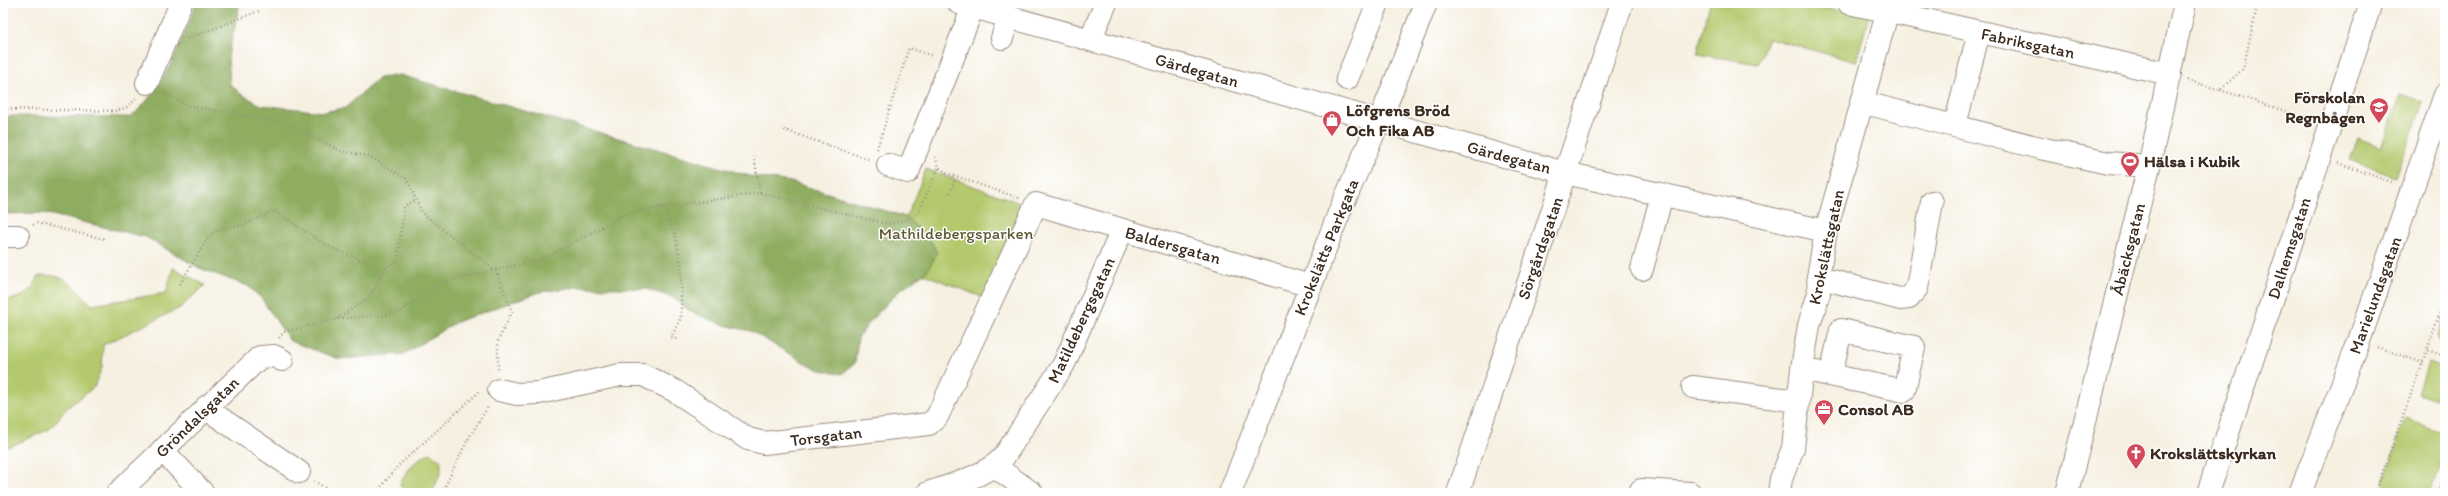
<svg xmlns="http://www.w3.org/2000/svg" width="2448" height="496" viewBox="0 0 2448 496" font-family="Itim,sans-serif">
	<style>
		.green { fill: #b4c96d; stroke: #787a46 }
		.forest { fill: #8fad60; stroke: #656c3f }
		.lines { fill: none; stroke-linecap: round; stroke-linejoin: round }
		.minor-casing { stroke: #988d80; stroke-width: 24 }
		.path { stroke: #988d80; stroke-width: 2.5; stroke-dasharray: 1 3; stroke-linecap: butt }
		.minor { stroke: #fff; stroke-width: 22 }
		.labels { text-anchor: middle; dominant-baseline: central; stroke-width: 3; stroke-linejoin: round; paint-order: stroke }
		.street-label { font-size: 17px; fill: #3b2a1e; stroke: #fff }
		.poi-label { font-size: 17px; font-weight: bold; fill: #3b2a1e; stroke: #fff; text-anchor: start }
		.park-label { font-size: 17px; fill: #5f5a36; stroke: #fff }
	</style>
	<rect width="100%" height="100%" fill="#fff"/>
	<filter id="ink" filterUnits="userSpaceOnUse"><feTurbulence type="fractalNoise" baseFrequency=".025" numOctaves="2"/><feDisplacementMap in="SourceGraphic" scale="8" xChannelSelector="R" yChannelSelector="G"/><feConvolveMatrix kernelMatrix="1 2 1 2 8 2 1 2 1" color-interpolation-filters="sRGB"/></filter>
	<filter id="wash" filterUnits="userSpaceOnUse"><feTurbulence type="fractalNoise" baseFrequency=".012" numOctaves="4" result="noise"/><feDisplacementMap in="SourceGraphic" scale="16" xChannelSelector="R" yChannelSelector="G"/><feGaussianBlur stdDeviation="0.9" result="paint"/><feColorMatrix in="noise" values="0 0 0 0 0 0 0 0 0 0 0 0 0 0 0 0 0 1.4 0 .05"/><feComposite in="paint" operator="in"/></filter>
	<g filter="url(#wash)">
		<rect width="100%" height="100%" fill="#f6f0e1"/>
		<path class="green" d="M 1710,3 L 1796,3 L 1869,16 L 1856,62 L 1768,38 L 1758,64 L 1697,54 Z
			M 2401,94 L 2424,102 L 2395,177 L 2350,160 L 2358,138 L 2381,147 Z
			M 926,169 L 1023,204 L 984,298 L 889,260 Z
			M 173,268 L 205,285 L 180,308 L 103,345 L 102,367 L 94,387 L 67,408 L 50,429 L 9,447 L 3,444 L 3,300 C 20,299 32,294 37,277 C 63,270 75,288 92,305 L 166,293 Z
			M 2445,312 L 2445,347 L 2442,346 L 2437,336 Z
			M 2428,363 L 2445,369 L 2445,402 L 2418,393 Z
			M 2405,419 L 2445,433 L 2445,451 L 2430,493 L 2396,493 L 2387,490 L 2383,483 Z
			M 431,453 L 441,461 L 441,472 L 432,493 L 410,493 L 399,485 C 407,472 415,457 431,453 Z"/>
		<path class="forest" d="M 196,3 L 240,3 L 228,57 L 230,84 L 241,94 L 261,105 L 323,112 L 345,108 L 379,78 L 400,75 L 750,176 L 791,182 L 906,217 L 931,241 L 937,253 L 927,271 L 901,289 L 872,319 L 858,338 L 855,363 L 842,374 L 820,370 L 805,363 L 751,331 L 724,325 L 691,312 L 672,297 L 646,289 L 617,288 L 577,287 L 540,292 L 456,322 L 404,354 L 339,359 L 290,341 L 261,298 L 248,286 L 199,268 L 146,237 L 44,213 L 3,214 L 3,116 L 130,117 C 161,94 184,39 196,3 Z"/>
	</g>
	<g filter="url(#ink)">
		<g class="lines">
			<g class="minor-casing">
				<path id="minor" d="M 959,3 L 1565,173 L 1826,231
					M 1849,3 L 2170,74
					M 1002,38 L 1009,17
					M 1090,40 L 1106,3
					M 1347,79 L 1378,3
					M 147,83 L 181,3
					M 1861,102 L 2040,148 L 2108,163 L 2149,166
					M 1955,125 L 1979,32
					M 888,165 L 908,172 L 973,7
					M 3,236 L 18,236
					M 1642,269 L 1662,195
					M 1818,277 L 1900,299 L 1909,298 L 1917,288 L 1932,202
					M 1802,369 L 1904,391 L 1914,347 L 1841,330 L 1831,374
					M 1693,387 L 1798,401
					M 499,390 L 517,394 L 539,393 L 620,375 L 643,375 L 675,391 L 748,439 L 764,443 L 929,424 L 937,417 L 1036,204 L 1310,286
					M 207,406 L 214,414 L 299,472
					M 162,450 L 203,493
					M 994,466 L 1032,493
					M 1641,490 L 1690,493
					M 118,493 L 260,357 L 274,356 L 282,360
					M 928,493 C 954,484 983,477 1003,458 L 1064,364 L 1122,230
					M 1230,493 L 1341,208 L 1386,105 L 1426,3
					M 1458,493 L 1622,3
					M 1779,493 L 1781,479 L 1793,448 L 1802,369 L 1809,325 L 1819,293 L 1818,277 L 1826,231 L 1890,3
					M 2067,493 L 2149,166 L 2185,3
					M 2208,493 L 2371,3
					M 2300,493 L 2359,341 L 2445,95"/>
			</g>
			<path class="path" d="M 187,39 L 259,11
				M 2187,80 L 2220,90 L 2243,69 L 2258,3
				M 2220,90 L 2313,120
				M 164,92 L 186,105 L 284,123 L 341,151 L 368,156 L 407,179 L 422,213 L 496,271 L 512,312 L 498,341 L 498,371
				M 3,109 L 115,111 L 126,108 L 136,99
				M 784,130 L 871,160
				M 877,149 L 909,48 L 933,56
				M 754,156 L 760,193
				M 935,157 L 939,167 L 946,173 L 1019,198
				M 2338,163 L 2394,183
				M 950,193 L 956,178
				M 663,207 L 675,234 L 681,264 L 681,318 L 671,337 L 676,339
				M 33,225 L 36,223 L 104,239
				M 180,284 L 206,241 L 213,233 L 222,228 L 243,225 L 274,211 L 330,247 L 376,266 L 382,275
				M 2445,298 L 2427,350 L 2445,356
				M 337,319 L 369,298 L 387,266 L 397,262 L 404,207 L 409,203 L 416,201
				M 279,338 L 284,332 L 336,319 L 397,314 L 445,281 L 541,260 L 630,212 L 760,193 L 888,224 L 906,220 L 918,213 L 939,167
				M 2377,347 L 2423,363
				M 314,481 L 333,493
				M 376,493 L 398,466 L 479,392
				M 442,493 L 467,441 L 489,405
				M 2375,493 L 2427,350
				M 2438,493 L 2445,473"/>
			<use href="#minor" class="minor"/>
		</g>
	</g>
	<defs>
		<g id="school-pin" transform="scale(1)"><path d="M0 17L-7.5 6A9.5 9.5 0 1 1 7.5 6Z" fill="#d1495b" stroke="#fff"/><path d="M0-5L7-2L0 1L-7-2ZM-4 1L0 2.5L4 1V4Q0 6-4 4Z" fill="#fff"/></g>
		<g id="shop-pin" transform="scale(1)"><path d="M0 17L-7.5 6A9.5 9.5 0 1 1 7.5 6Z" fill="#d1495b" stroke="#fff"/><path d="M-5-2.5h2.3a2.7 3.5 0 0 1 5.4 0H5L5.5 6h-11ZM-1.5-2.5h3a1.5 2.3 0 0 0-3 0Z" fill="#fff"/></g>
		<g id="stadium-pin" transform="scale(1)"><path d="M0 17L-7.5 6A9.5 9.5 0 1 1 7.5 6Z" fill="#d1495b" stroke="#fff"/><path d="M0-5a6.5 5 0 1 0 0 10a6.5 5 0 1 0 0-10ZM-3.5-1.8h7v3.6h-7Z" fill="#fff"/></g>
		<g id="office-pin" transform="scale(1)"><path d="M0 17L-7.5 6A9.5 9.5 0 1 1 7.5 6Z" fill="#d1495b" stroke="#fff"/><path d="M-6-3h4V-5.5h4V-3h4V5H-6ZM-1-4.5V-3h2v-1.5ZM-6 0V1H6V0Z" fill="#fff"/></g>
		<g id="church-pin" transform="scale(1)"><path d="M0 17L-7.5 6A9.5 9.5 0 1 1 7.5 6Z" fill="#d1495b" stroke="#fff"/><path d="M-1.2-6h2.4v3.5h3.3v2.4h-3.3V6h-2.4V-.1h-3.3v-2.4h3.3Z" fill="#fff"/></g>
	</defs>
	<g fill-rule="evenodd">
		<use href="#school-pin" x="2379" y="107"/>
		<use href="#shop-pin" x="1332" y="120"/>
		<use href="#stadium-pin" x="2130" y="161"/>
		<use href="#office-pin" x="1824" y="409"/>
		<use href="#church-pin" x="2136" y="453"/>
	</g>
	<g class="labels">
		<g class="street-label">
			<text transform="translate(2028 43) rotate(12)">Fabriksgatan</text>
			<text transform="translate(1197 70) rotate(16)">Gärdegatan</text>
			<text transform="translate(1509 157) rotate(15)">Gärdegatan</text>
			<text transform="translate(1173 245) rotate(16)">Baldersgatan</text>
			<text transform="translate(1326 247) rotate(-68)">Krokslätts Parkgata</text>
			<text transform="translate(1826 247) rotate(-78)">Krokslättsgatan</text>
			<text transform="translate(1540 248) rotate(-71)">Sörgårdsgatan</text>
			<text transform="translate(2289 248) rotate(-72)">Dalhemsgatan</text>
			<text transform="translate(2128 249) rotate(-76)">Åbäcksgatan</text>
			<text transform="translate(2375 295) rotate(-70)">Marielundsgatan</text>
			<text transform="translate(1081 320) rotate(-65)">Matildebergsgatan</text>
			<text transform="translate(197 417) rotate(-44)">Gröndalsgatan</text>
			<text transform="translate(826 436) rotate(-7)">Torsgatan</text>
		</g>
		<g class="poi-label">
			<text x="2365" y="97" text-anchor="end">Förskolan<tspan x="2365" dy="20">Regnbågen</tspan></text>
			<text x="1346" y="110">Löfgrens Bröd<tspan x="1346" dy="20">Och Fika AB</tspan></text>
			<text x="2144" y="161">Hälsa i Kubik</text>
			<text x="1838" y="409">Consol AB</text>
			<text x="2150" y="453">Krokslättskyrkan</text>
		</g>
		<g class="park-label">
			<text x="956" y="233">Mathildebergsparken</text>
		</g>
	</g>
	<rect width="2448" height="496" fill="none" stroke="#fff" stroke-width="16"/>
</svg>
